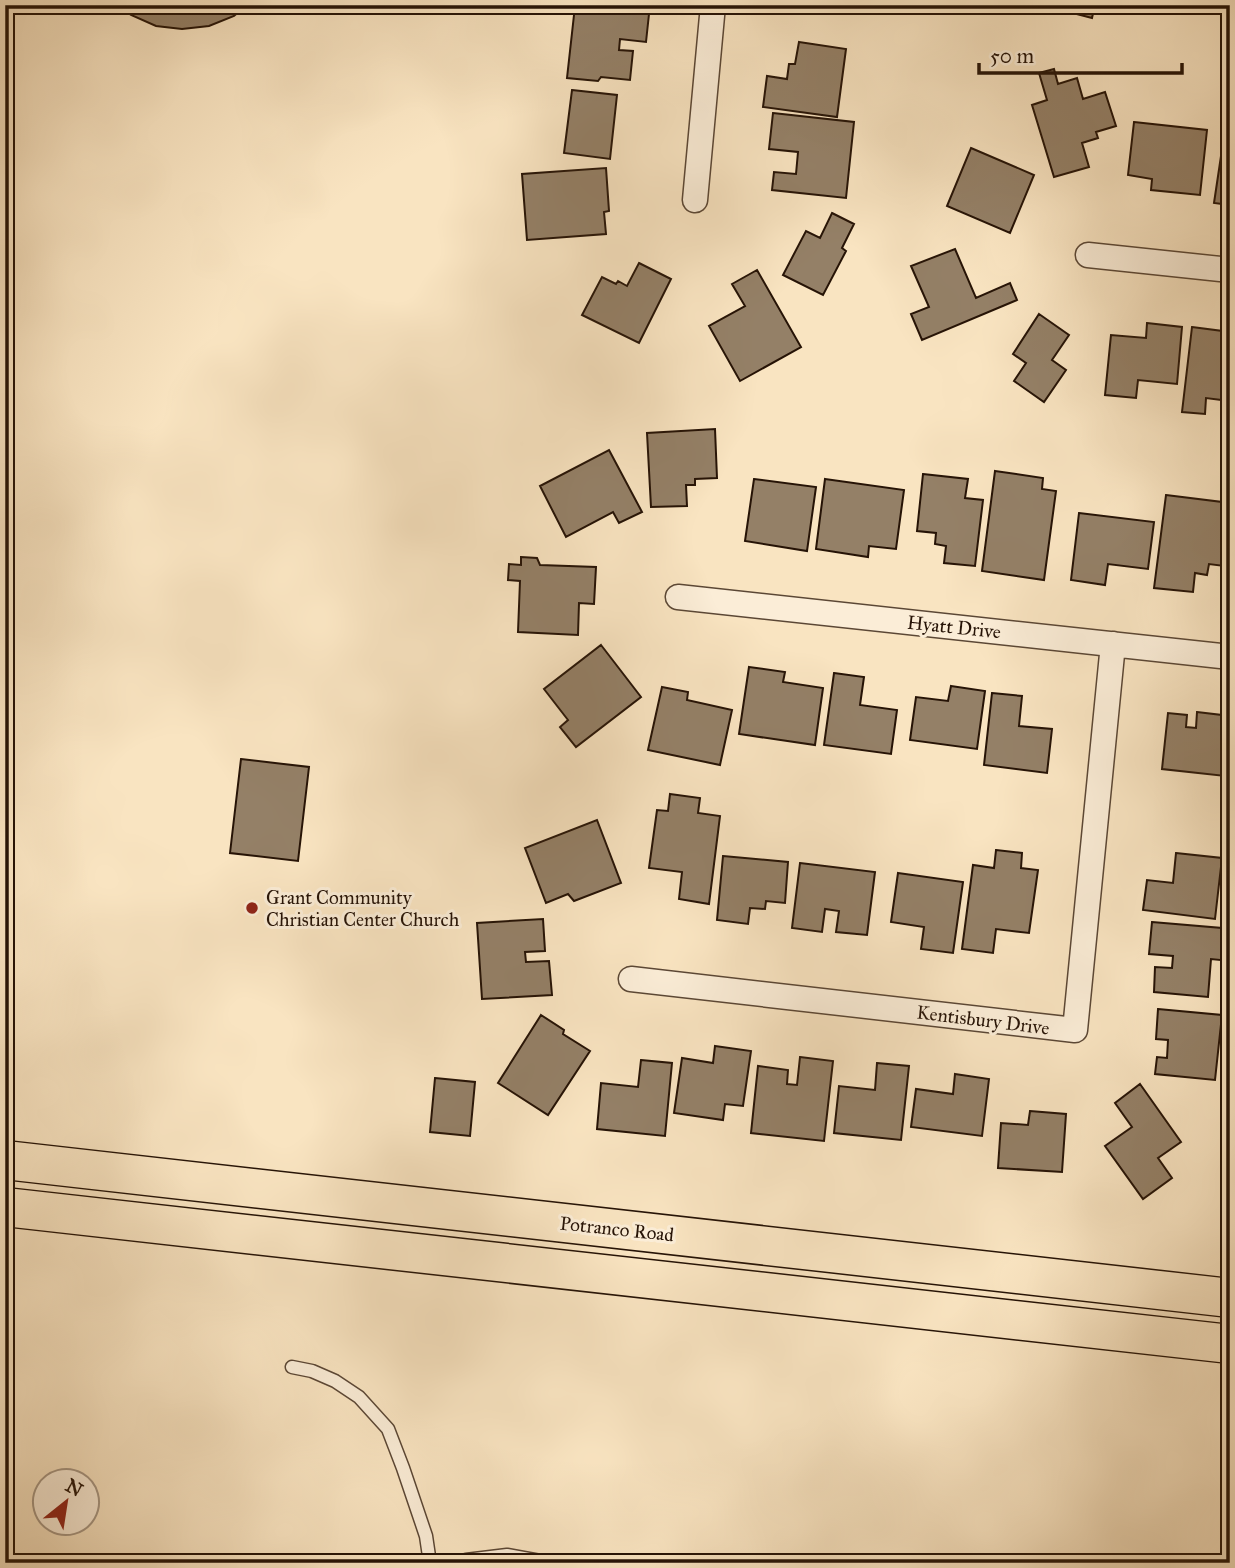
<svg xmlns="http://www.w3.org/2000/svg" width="1235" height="1568" viewBox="0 0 1235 1568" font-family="'IM FELL Great Primer',serif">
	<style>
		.building { fill: #948067; stroke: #261306; stroke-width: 2 }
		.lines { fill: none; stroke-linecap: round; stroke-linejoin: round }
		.lane-casing { stroke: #5b4735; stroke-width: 15 }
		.street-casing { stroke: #5b4735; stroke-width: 27 }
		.primary-casing { stroke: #261306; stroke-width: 41 }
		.lane { stroke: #fbedd7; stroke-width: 12 }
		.street { stroke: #fbedd7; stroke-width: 24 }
		.primary { stroke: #f9e4c1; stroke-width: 38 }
		.poi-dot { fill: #8f2418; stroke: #fbedd7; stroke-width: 2.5 }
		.labels { text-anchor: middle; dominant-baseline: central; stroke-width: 6; stroke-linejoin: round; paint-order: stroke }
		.street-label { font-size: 19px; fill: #261306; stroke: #fbedd7 }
		.poi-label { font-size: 19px; fill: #261306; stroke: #fbedd7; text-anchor: start }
	</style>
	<rect width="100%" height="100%" fill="#f9e4c1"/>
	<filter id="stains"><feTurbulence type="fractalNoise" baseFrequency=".00286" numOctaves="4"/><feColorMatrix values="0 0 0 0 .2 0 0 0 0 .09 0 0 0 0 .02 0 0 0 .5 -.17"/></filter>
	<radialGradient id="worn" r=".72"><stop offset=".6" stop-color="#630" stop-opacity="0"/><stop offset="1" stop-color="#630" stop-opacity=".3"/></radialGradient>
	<path class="building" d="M 117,5 L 247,5 L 234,16 L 209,26 L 182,29 L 156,26 L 131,15 Z
		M 1042,5 L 1095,5 L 1092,18 Z
		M 1160,5 L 1190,5 L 1188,12 Z
		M 575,6 L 649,14 L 646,42 L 620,39 L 619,50 L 633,51 L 630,80 L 601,77 L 598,81 L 567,78 Z
		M 799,42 L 846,49 L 837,117 L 763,107 L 767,76 L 787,79 L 789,64 L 795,64 Z
		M 1054,69 L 1058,84 L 1077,78 L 1083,99 L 1105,92 L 1116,126 L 1096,132 L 1098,138 L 1082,143 L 1089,167 L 1054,177 L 1032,105 L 1047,100 L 1039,73 Z
		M 572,90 L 617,95 L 610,159 L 564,153 Z
		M 773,113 L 854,122 L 846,198 L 772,190 L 774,172 L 796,174 L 798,152 L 769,149 Z
		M 1134,122 L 1207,130 L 1200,195 L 1151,190 L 1152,179 L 1128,175 Z
		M 1224,136 L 1230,137 L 1230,205 L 1214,203 Z
		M 971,148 L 1034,175 L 1010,233 L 947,206 Z
		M 606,168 L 609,211 L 604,212 L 606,234 L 527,240 L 522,174 Z
		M 832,213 L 854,224 L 842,248 L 846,251 L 823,295 L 783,275 L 806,231 L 820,238 Z
		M 955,249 L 976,298 L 1010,283 L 1017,300 L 922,340 L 911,314 L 929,307 L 911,266 Z
		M 639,263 L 671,279 L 639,343 L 582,315 L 602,277 L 616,284 L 618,281 L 627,286 Z
		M 757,270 L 801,347 L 740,381 L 709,326 L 745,306 L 732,284 Z
		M 1039,314 L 1069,335 L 1052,360 L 1066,370 L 1044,402 L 1014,381 L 1026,363 L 1013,354 Z
		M 1147,323 L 1182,327 L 1177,384 L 1138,380 L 1136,398 L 1105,395 L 1111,335 L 1146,338 Z
		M 1192,327 L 1230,332 L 1230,401 L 1206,398 L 1205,414 L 1182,412 Z
		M 715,429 L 717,478 L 695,479 L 695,485 L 686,485 L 687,506 L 651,507 L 647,433 Z
		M 609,450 L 642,512 L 619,523 L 613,512 L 566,537 L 540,486 Z
		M 995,471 L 1043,478 L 1042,489 L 1056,491 L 1044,580 L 982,571 Z
		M 923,474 L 968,479 L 965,498 L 983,500 L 975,566 L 944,563 L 946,546 L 935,544 L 936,533 L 917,531 Z
		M 754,479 L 816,487 L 807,551 L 745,541 Z
		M 825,479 L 904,490 L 896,549 L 869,546 L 868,557 L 816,549 Z
		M 1166,495 L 1230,503 L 1230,521 L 1224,566 L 1209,564 L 1207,575 L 1195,573 L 1193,592 L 1154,588 Z
		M 1079,513 L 1154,522 L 1148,569 L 1108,564 L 1105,585 L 1071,580 Z
		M 521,557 L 537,558 L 540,565 L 596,567 L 594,604 L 579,603 L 578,635 L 518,632 L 520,581 L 508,580 L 509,564 L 521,565 Z
		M 601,645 L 641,697 L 576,747 L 560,727 L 568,720 L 544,689 Z
		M 749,667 L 785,672 L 783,682 L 823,688 L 815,745 L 739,734 Z
		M 834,673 L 864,677 L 860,705 L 897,710 L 891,754 L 824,745 Z
		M 951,686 L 985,691 L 977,749 L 910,740 L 916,697 L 948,701 Z
		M 662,687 L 688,692 L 687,700 L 732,710 L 720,765 L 648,750 Z
		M 992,693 L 1022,696 L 1019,726 L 1052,729 L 1047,773 L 984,765 Z
		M 1197,712 L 1230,716 L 1225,776 L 1162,769 L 1168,713 L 1187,715 L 1186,727 L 1196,728 Z
		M 241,759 L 309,767 L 298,861 L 230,853 Z
		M 670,794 L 700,798 L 698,813 L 720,816 L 709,904 L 679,899 L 682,872 L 649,868 L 657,810 L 668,811 Z
		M 597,820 L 621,883 L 574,901 L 568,894 L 546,903 L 525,848 Z
		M 996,850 L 1022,853 L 1021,868 L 1038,870 L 1029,933 L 996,929 L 993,953 L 962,949 L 973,865 L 994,868 Z
		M 1176,853 L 1222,858 L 1215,919 L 1143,910 L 1147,880 L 1173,883 Z
		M 723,856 L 788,862 L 785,903 L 766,901 L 765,909 L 750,908 L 748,924 L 717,920 Z
		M 800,863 L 875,872 L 867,935 L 836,932 L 839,911 L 825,909 L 822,932 L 792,928 Z
		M 898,873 L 963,882 L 953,953 L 921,949 L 924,927 L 891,922 Z
		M 543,919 L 545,951 L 525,952 L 526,962 L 549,961 L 552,995 L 482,999 L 477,923 Z
		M 1152,922 L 1222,928 L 1222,937 L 1230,937 L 1230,961 L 1211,959 L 1208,997 L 1154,992 L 1155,967 L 1172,968 L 1173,956 L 1149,954 Z
		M 1158,1009 L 1222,1015 L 1215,1080 L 1155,1074 L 1157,1057 L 1167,1058 L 1168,1040 L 1156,1039 Z
		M 541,1015 L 564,1030 L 563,1034 L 590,1051 L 548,1115 L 498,1083 Z
		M 715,1046 L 751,1051 L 743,1106 L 725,1104 L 723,1120 L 674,1113 L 682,1058 L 713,1063 Z
		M 800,1057 L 833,1061 L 824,1141 L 751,1133 L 758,1066 L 788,1070 L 787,1084 L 797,1085 Z
		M 641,1060 L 672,1063 L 665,1136 L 597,1129 L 601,1083 L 638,1087 Z
		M 877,1063 L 909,1066 L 901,1140 L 834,1133 L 839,1086 L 875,1090 Z
		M 955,1074 L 989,1079 L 982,1136 L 911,1127 L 916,1089 L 953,1094 Z
		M 435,1078 L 475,1082 L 470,1136 L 430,1132 Z
		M 1140,1084 L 1181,1142 L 1158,1158 L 1172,1178 L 1143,1199 L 1105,1146 L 1132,1127 L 1115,1103 Z
		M 1030,1111 L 1066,1114 L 1062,1172 L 998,1168 L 1001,1123 L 1028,1125 Z"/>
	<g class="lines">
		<g class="lane-casing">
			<path id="lane" d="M 292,1367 L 312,1371 L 335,1381 L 359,1397 L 388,1429 L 403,1468 L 426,1536 L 430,1563
				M 462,1563 L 466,1560 L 507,1555 L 551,1563"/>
		</g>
		<g class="street-casing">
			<path id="street" d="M 695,200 L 713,5
				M 1088,255 L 1230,270
				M 678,597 L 1230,657
				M 631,979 L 1075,1030 L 1113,644"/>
		</g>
		<g class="primary-casing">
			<path id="primary" d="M 5,1160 L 1230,1298
				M 5,1207 L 1230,1344"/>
		</g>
		<use href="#lane" class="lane"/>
		<use href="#street" class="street"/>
		<use href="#primary" class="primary"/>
	</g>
	<circle class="poi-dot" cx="252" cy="908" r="7"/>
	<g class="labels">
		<g class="street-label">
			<text transform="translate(954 627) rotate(6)">Hyatt Drive</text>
			<text transform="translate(983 1020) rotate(7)">Kentisbury Drive</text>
			<text transform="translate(617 1229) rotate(6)">Potranco Road</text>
		</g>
		<g class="poi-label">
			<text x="266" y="897">Grant Community<tspan x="266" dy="22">Christian Center Church</tspan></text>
		</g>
	</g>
	<rect width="1235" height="1568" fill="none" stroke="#f9e4c1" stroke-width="28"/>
	<rect x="7" y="7" width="1221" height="1554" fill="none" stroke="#261306" stroke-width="3.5"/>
	<rect x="14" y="14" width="1207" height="1540" fill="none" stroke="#261306" stroke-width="2"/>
	<g transform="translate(66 1502) rotate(30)"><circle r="33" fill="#fbedd7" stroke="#a69683" stroke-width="2"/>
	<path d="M0-5L12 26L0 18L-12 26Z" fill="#8f2418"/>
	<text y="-10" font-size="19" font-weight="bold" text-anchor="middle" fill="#261306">N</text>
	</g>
	<path d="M979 63v10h203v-10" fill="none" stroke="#261306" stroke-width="3.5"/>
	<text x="990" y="63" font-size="21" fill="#261306" stroke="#fbedd7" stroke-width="5" paint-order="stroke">50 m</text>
	<rect width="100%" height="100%" filter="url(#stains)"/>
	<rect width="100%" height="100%" fill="url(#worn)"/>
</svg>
